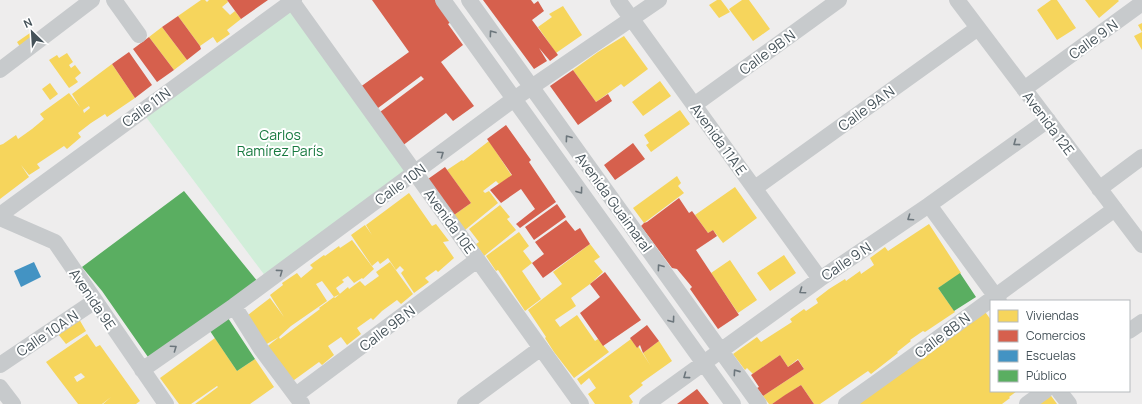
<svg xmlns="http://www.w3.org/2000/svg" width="1142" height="404" viewBox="0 0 1142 404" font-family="Manrope,sans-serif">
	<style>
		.green { fill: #d1eed9 }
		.homes { fill: #f6d55c; fill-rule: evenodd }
		.shops { fill: #d6604d }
		.schools { fill: #4393c3 }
		.public { fill: #5aae61 }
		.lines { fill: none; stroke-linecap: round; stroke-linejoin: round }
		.minor { stroke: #c7cacc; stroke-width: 16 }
		.oneway { stroke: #6c767c }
		.labels { text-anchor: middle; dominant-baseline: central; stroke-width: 4; stroke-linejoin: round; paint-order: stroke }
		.street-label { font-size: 14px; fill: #455259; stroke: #fff }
		.park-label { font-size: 14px; fill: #17793f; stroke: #fff }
	</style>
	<rect width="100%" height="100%" fill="#eeeded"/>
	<path class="green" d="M 293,7 L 413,168 L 266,277 L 146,117 Z"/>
	<path class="homes" d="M 201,0 L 205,0 L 207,2 L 209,0 L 227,0 L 228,2 L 222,7 L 230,15 L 235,11 L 241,19 L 227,30 L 230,34 L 217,43 L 213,37 L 200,46 L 178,16 Z
		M 717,0 L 721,0 L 730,12 L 719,18 L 709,5 Z
		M 742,0 L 749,0 L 770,29 L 753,41 L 729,9 Z
		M 1051,0 L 1057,0 L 1076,28 L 1057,40 L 1037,10 Z
		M 1085,0 L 1118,0 L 1119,1 L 1099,18 Z
		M 563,6 L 582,35 L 556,53 L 538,27 L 552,17 L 549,14 Z
		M 1142,23 L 1142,50 L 1134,36 L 1142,32 L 1138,25 Z
		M 162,27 L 187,60 L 174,70 L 149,37 Z
		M 30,33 L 35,41 L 22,50 L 17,42 Z
		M 624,36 L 648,69 L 624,87 L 621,84 L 596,102 L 573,70 L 598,52 Z
		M 67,53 L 73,62 L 69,65 L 71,68 L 75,65 L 81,73 L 75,78 L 78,82 L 69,88 L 49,60 L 57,55 L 59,58 Z
		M 112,64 L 135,98 L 107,117 L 105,114 L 91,123 L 78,133 L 81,137 L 67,149 L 64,146 L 37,164 L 40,168 L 29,175 L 21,165 L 29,177 L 0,199 L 0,145 L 3,144 L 16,135 L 18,139 L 32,129 L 44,119 L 40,114 L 69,93 L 80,107 L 72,94 ZM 89,106 L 90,108 L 84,113 L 83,110 Z
		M 660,81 L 671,96 L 643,116 L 632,102 Z
		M 50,83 L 58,94 L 50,100 L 42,89 Z
		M 680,110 L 690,124 L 651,152 L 646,145 L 649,143 L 644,135 Z
		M 489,141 L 512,176 L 499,184 L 496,181 L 483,191 L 485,193 L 489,191 L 498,203 L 465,230 L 454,215 L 471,203 L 447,170 L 462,160 L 463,161 Z
		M 677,176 L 681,183 L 678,186 L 684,193 L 644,223 L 633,208 Z
		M 735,187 L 757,218 L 723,243 L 713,230 L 708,233 L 695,215 Z
		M 409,193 L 432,226 L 436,224 L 449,241 L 443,242 L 454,258 L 438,272 L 436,270 L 425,278 L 429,282 L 414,293 L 401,273 L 404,270 L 400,266 L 396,270 L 388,258 L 380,264 L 378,261 L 372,266 L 351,235 L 365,225 L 372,235 L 366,225 Z
		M 500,205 L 510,217 L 507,219 L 516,230 L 484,256 L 476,244 L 479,242 L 469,229 Z
		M 929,224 L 961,273 L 938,288 L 955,312 L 925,332 L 923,331 L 910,340 L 911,341 L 897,352 L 898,353 L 871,374 L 868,371 L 820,404 L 814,404 L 801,385 L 772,404 L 769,404 L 763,396 L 804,369 L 798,359 L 788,367 L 780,355 L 753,374 L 747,368 L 745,370 L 733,354 L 757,337 L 761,342 L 792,322 L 790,319 L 804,309 L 806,311 L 818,303 L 816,299 L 829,289 L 845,279 L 846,281 L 860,271 L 861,274 L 874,265 L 870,258 L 885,247 L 888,251 Z
		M 519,232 L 529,246 L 523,251 L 532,263 L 522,271 L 541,299 L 525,311 L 498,270 L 496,271 L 486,256 Z
		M 352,240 L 374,269 L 363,279 L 362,278 L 354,283 L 348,276 L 342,280 L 344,282 L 336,288 L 340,294 L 334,297 L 322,281 L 316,284 L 327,301 L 291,326 L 279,337 L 280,339 L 320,309 L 319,308 L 334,297 L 335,298 L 348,287 L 349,289 L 360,281 L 365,286 L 379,276 L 376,272 L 390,262 L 413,294 L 401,304 L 397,300 L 382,311 L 373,320 L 371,318 L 357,328 L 361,334 L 347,345 L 341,337 L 328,346 L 334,355 L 322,365 L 319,362 L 290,383 L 264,349 L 279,337 L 265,345 L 244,318 L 270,298 L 284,317 L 270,295 L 283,285 L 282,283 L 297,273 L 301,278 L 313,268 L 310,265 L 324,255 L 325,256 L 339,246 L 340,248 Z
		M 590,244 L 600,257 L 594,261 L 603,272 L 590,284 L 571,298 L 576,306 L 555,320 L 560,327 L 577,315 L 595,341 L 598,339 L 609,352 L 574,378 L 554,352 L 545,338 L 546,337 L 528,310 L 562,284 L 553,272 Z
		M 784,255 L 796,273 L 770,291 L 757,273 Z
		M 730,260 L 757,300 L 738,313 L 711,273 Z
		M 983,309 L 991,320 L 991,391 L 1017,391 L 1009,397 L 1010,398 L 1002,404 L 858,404 Z
		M 79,319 L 86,331 L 66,344 L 58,334 Z
		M 87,334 L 96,347 L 100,345 L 140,401 L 136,404 L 103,404 L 111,397 L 102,404 L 78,404 L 46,362 ZM 81,373 L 85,377 L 77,382 L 74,377 Z
		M 215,338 L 237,371 L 255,359 L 274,387 L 250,404 L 195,404 L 218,387 L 217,386 L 191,404 L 179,404 L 160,378 Z
		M 631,339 L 637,348 L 638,346 L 650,365 L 643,353 L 659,341 L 672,361 L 641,383 L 643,385 L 629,396 L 633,402 L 631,404 L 595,404 L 588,394 L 596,388 L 589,378 L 581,385 L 577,379 Z
		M 1049,393 L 1057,404 L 1034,404 Z"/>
	<path class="shops" d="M 227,0 L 268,0 L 241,19 Z
		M 372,0 L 435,0 L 451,22 L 448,24 L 463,45 L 441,62 L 474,106 L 453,121 L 446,113 L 402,146 L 376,115 L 424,79 L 421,76 L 374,111 L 356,90 L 409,52 Z
		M 483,0 L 531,0 L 534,4 L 538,1 L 544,11 L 532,20 L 558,55 L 550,61 L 539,48 L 547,61 L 534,69 Z
		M 178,16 L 200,46 L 201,49 L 187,60 L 162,27 Z
		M 149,37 L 174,70 L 157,82 L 133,49 Z
		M 129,52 L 152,85 L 135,98 L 112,64 Z
		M 573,70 L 596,102 L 608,94 L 612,101 L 578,125 L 550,86 Z
		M 506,125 L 531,160 L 529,162 L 556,202 L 520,228 L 516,224 L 535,209 L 521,189 L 501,203 L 490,190 L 512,175 L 487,139 Z
		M 633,143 L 645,159 L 615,180 L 604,165 Z
		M 445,167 L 471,203 L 454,215 L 428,179 Z
		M 679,198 L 689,213 L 692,211 L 708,233 L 713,230 L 717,236 L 696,250 L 739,315 L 718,329 L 690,289 L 692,287 L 677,269 L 672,268 L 641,226 L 644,223 L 647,222 Z
		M 557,204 L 566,217 L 534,240 L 525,227 Z
		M 566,220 L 575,231 L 580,228 L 590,244 L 543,278 L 532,263 L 544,254 L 535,242 Z
		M 605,272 L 641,320 L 603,346 L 580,313 L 600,297 L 590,284 Z
		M 647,325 L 659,341 L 643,353 L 640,345 L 637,348 L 630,338 Z
		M 780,355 L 788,367 L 798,360 L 804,369 L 763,396 L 757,388 L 759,387 L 751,375 Z
		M 801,385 L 814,404 L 772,404 L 785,395 Z
		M 697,389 L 709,404 L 677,404 Z"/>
	<path class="schools" d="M 34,262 L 41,277 L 21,287 L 14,271 Z"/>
	<path class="public" d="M 184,191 L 258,282 L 148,357 L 102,291 L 82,267 Z
		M 960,273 L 976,297 L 954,311 L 938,288 Z
		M 228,318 L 255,359 L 237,371 L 210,331 Z"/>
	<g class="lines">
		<path class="minor" d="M 114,0 L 139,35
			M 291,0 L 581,404
			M 443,0 L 733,404
			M 469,0 L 759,404
			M 618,0 L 820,279
			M 957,0 L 1142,245
			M 0,70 L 92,0
			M 1024,89 L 1142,3
			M 694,105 L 839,0
			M 755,188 L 978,28
			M 1099,189 L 1142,157
			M 929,205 L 999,301
			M 0,215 L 294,0
			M 0,218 L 55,242 L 166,404
			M 234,306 L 261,349 L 302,404
			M 1129,331 L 1142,322
			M 0,365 L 95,301
			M 142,370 L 234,306 L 514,99 L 659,0
			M 0,387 L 13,404
			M 1059,391 L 1069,404
			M 296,395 L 477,260
			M 465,404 L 541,348
			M 647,404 L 820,279 L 929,205 L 1048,120
			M 846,404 C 937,340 1025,274 1115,209
			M 1027,404 L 1045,391"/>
	</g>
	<defs><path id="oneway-chevron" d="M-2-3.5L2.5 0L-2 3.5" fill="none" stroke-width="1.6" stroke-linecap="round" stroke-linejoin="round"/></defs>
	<g class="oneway">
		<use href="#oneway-chevron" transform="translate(492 33) rotate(-126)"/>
		<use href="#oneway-chevron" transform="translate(568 138) rotate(-126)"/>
		<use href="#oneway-chevron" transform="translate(1016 143) rotate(144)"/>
		<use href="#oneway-chevron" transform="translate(441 154) rotate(-35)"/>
		<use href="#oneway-chevron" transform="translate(580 191) rotate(54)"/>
		<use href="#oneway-chevron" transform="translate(910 218) rotate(146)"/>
		<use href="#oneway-chevron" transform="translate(660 267) rotate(-126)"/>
		<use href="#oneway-chevron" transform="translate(280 272) rotate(-36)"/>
		<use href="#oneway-chevron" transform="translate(802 291) rotate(145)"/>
		<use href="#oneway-chevron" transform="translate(672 320) rotate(54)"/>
		<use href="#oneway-chevron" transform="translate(174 348) rotate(-35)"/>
		<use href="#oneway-chevron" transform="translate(736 372) rotate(-125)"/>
		<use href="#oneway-chevron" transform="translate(686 376) rotate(144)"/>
	</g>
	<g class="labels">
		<g class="street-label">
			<text transform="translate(1093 39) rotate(-36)">Calle 9 N</text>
			<text transform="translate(767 52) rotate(-36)">Calle 9B N</text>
			<text transform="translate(146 107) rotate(-36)">Calle 11N</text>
			<text transform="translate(866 108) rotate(-36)">Calle 9A N</text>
			<text transform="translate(1049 123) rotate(53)">Avenida 12E</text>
			<text transform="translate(719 139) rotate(54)">Avenida 11A E</text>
			<text transform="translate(400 184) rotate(-36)">Calle 10N</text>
			<text transform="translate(614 202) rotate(54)">Avenida Guaimaral</text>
			<text transform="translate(450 221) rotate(54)">Avenida 10E</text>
			<text transform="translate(846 261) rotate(-34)">Calle 9 N</text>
			<text transform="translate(93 299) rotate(56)">Avenida 9E</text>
			<text transform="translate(387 328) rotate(-37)">Calle 9B N</text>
			<text transform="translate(47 333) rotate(-34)">Calle 10A N</text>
			<text transform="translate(942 335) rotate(-37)">Calle 8B N</text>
		</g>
		<g class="park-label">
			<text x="280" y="134">Carlos<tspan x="280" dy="16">Ramírez París</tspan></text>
		</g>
	</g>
	<rect x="990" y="300" width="140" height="92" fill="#ffffff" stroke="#b5babd"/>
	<rect x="998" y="310" width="20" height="12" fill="#f6d55c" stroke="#b5babd"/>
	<text x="1026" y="320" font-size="12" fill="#455259">Viviendas</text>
	<rect x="998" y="330" width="20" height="12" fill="#d6604d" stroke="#b5babd"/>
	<text x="1026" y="340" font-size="12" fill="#455259">Comercios</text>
	<rect x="998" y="350" width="20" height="12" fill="#4393c3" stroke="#b5babd"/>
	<text x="1026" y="360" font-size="12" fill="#455259">Escuelas</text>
	<rect x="998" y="370" width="20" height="12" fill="#5aae61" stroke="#b5babd"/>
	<text x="1026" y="380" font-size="12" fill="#455259">Público</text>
	<g transform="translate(32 32) rotate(335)" stroke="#ffffff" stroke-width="3" paint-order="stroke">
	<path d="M0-3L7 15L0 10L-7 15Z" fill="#455259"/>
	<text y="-6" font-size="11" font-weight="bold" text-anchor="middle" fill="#455259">N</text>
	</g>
</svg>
